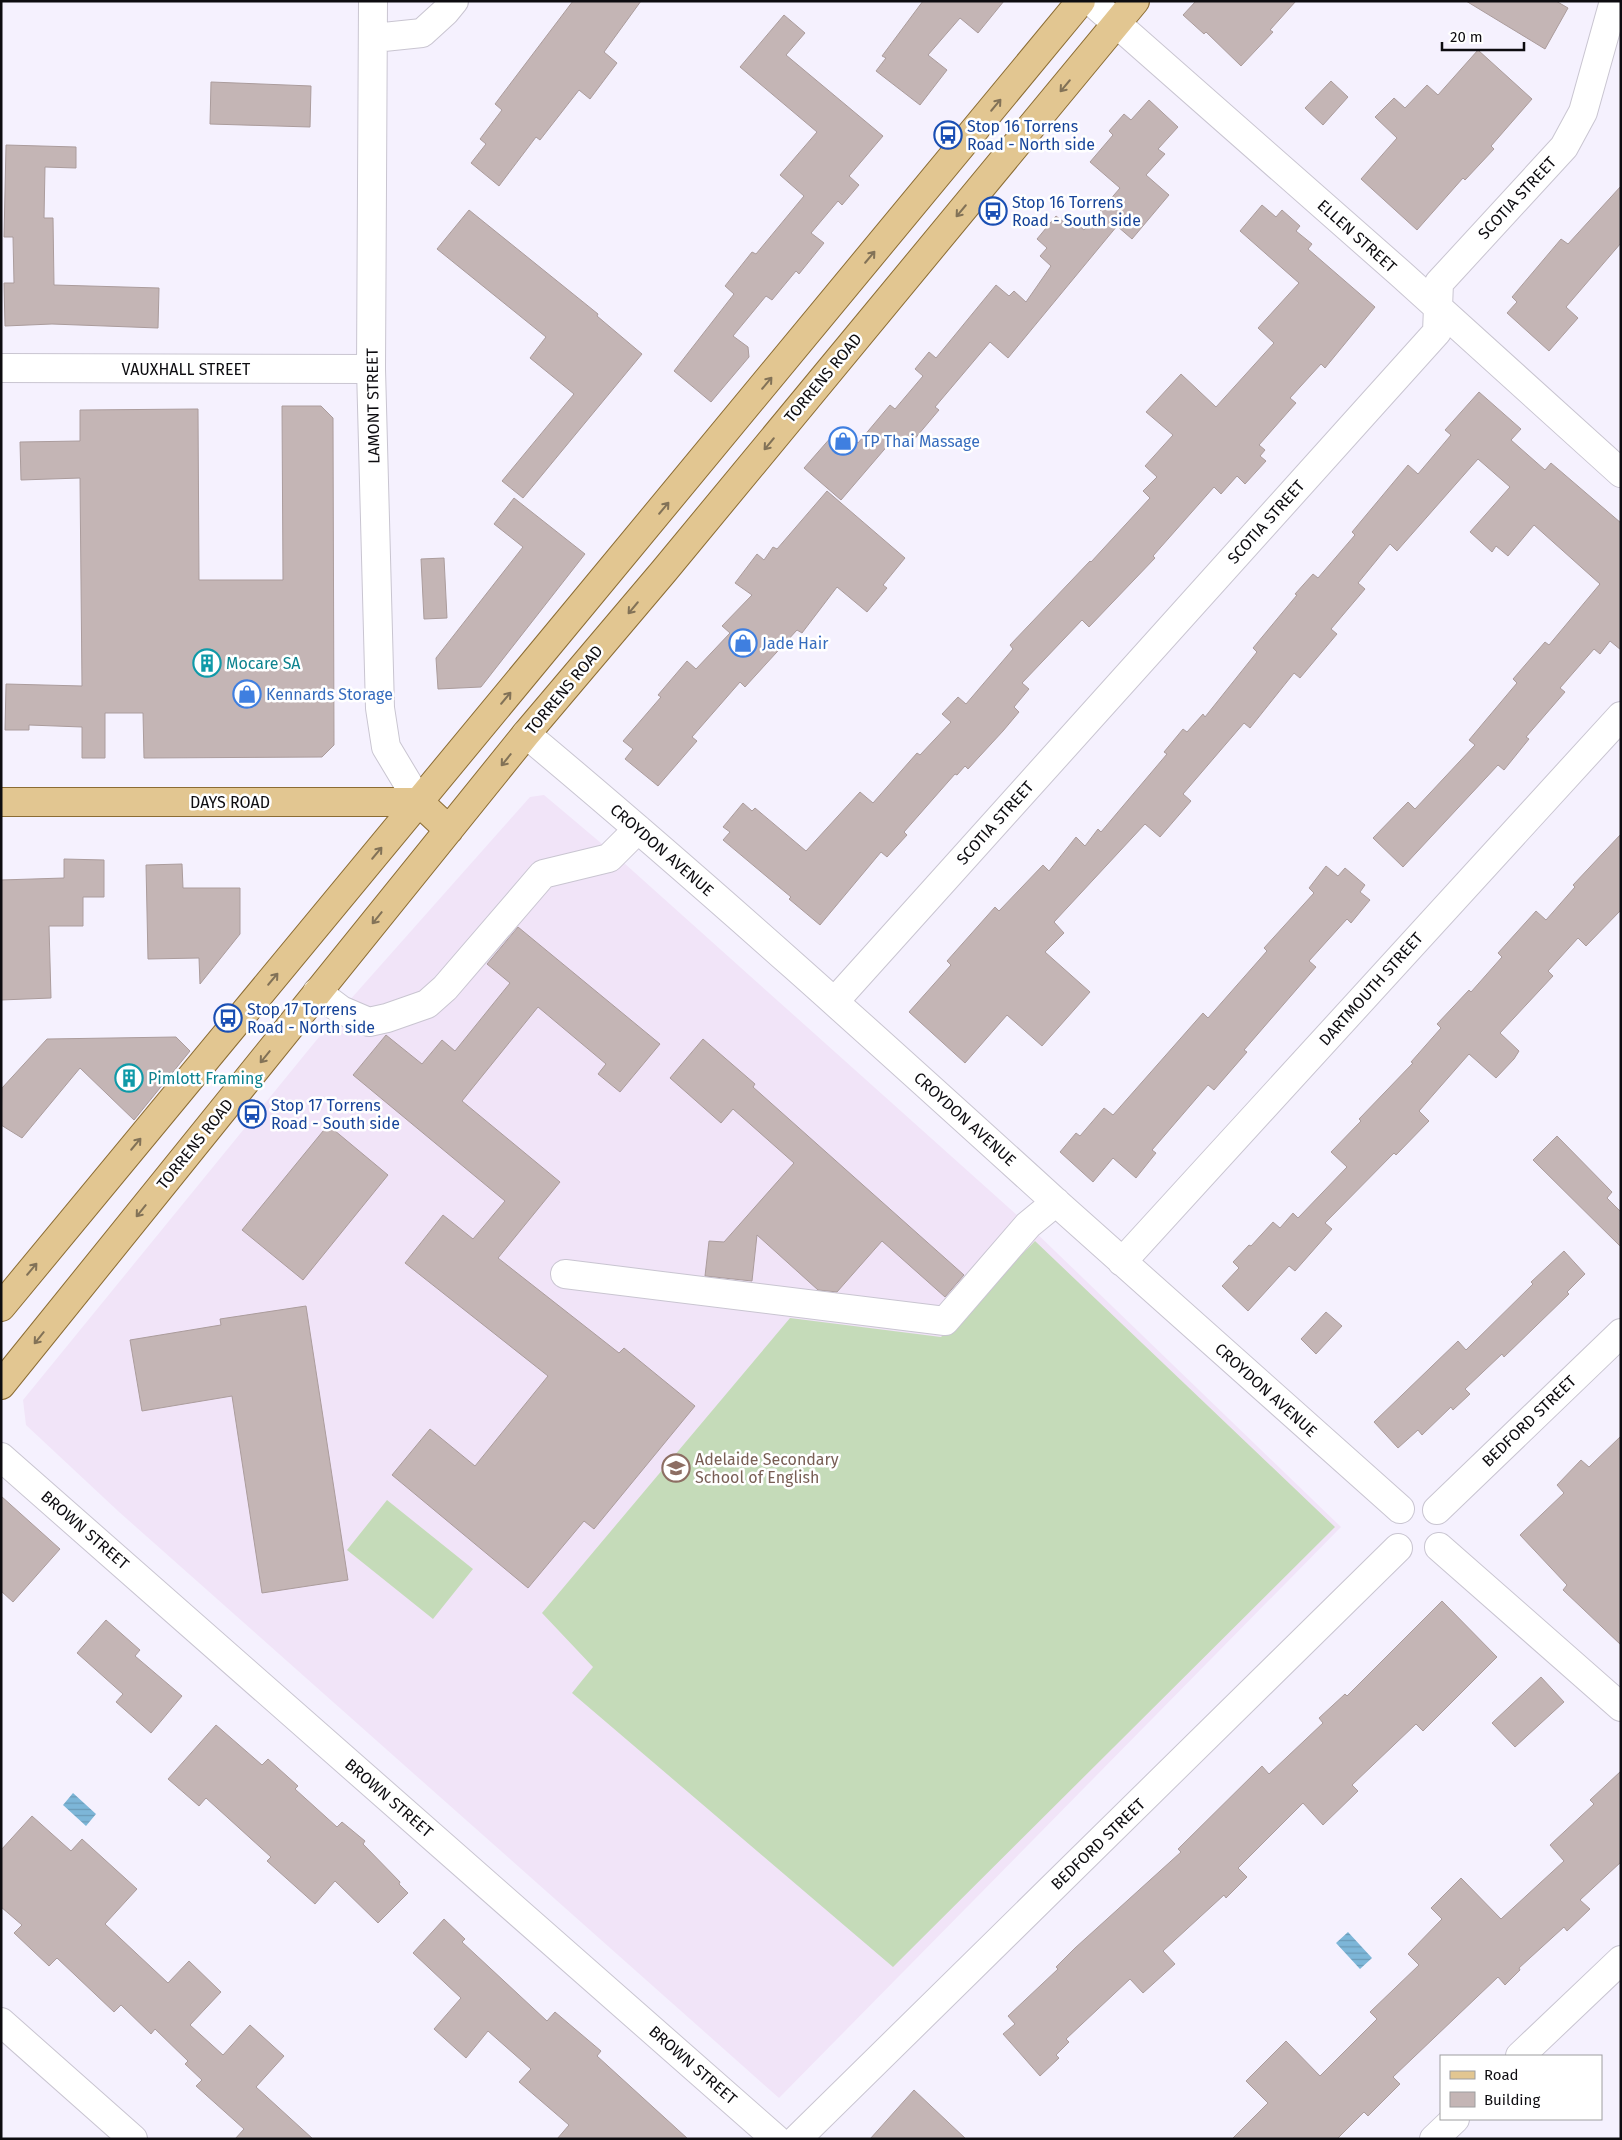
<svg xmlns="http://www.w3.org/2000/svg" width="1622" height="2140" viewBox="0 0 1622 2140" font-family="'Fira Sans',sans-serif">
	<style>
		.education { fill: #f1e4f8 }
		.garden { fill: #c5dbb9 }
		.water { fill: url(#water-rules) }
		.building { fill: #c4b5b5; stroke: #ab9c9c }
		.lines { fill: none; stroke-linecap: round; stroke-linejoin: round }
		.minor-casing { stroke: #c9c5d1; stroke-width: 30 }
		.major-casing { stroke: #8b6c34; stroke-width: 30 }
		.minor { stroke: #fff; stroke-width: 28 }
		.major { stroke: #e2c691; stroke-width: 28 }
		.oneway { stroke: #827257 }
		.labels { text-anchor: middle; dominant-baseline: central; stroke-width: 5; stroke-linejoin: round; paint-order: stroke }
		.transit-label { font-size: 16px; fill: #164399; stroke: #fff; text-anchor: start }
		.street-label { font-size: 16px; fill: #0d0c10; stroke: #fff }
		.shop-label { font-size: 16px; fill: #366cbe; stroke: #fff; text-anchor: start }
		.culture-label { font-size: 16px; fill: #0d838f; stroke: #fff; text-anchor: start }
		.education-label { font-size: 16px; fill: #785e54; stroke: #fff; text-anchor: start }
	</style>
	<defs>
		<pattern id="water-rules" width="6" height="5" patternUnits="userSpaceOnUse" patternTransform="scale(1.25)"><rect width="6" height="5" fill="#7db6d8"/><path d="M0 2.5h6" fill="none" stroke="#6b9bb8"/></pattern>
	</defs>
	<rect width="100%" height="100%" fill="#f5f1fe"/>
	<path class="education" d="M 544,795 L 614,854 L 1028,1225 L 1341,1527 L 779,2098 L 118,1511 L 26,1425 L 23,1400 L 341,1010 L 530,797 Z"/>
	<path class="garden" d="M 1035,1241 L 1335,1527 L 893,1967 L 572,1693 L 593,1667 L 542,1613 L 790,1318 L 941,1337 Z
		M 387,1500 L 473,1569 L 433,1619 L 347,1550 Z"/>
	<path class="water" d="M 73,1793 L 96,1814 L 86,1826 L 63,1805 Z
		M 1348,1932 L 1372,1958 L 1360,1969 L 1336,1943 Z"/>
	<path class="building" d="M 573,1 L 641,1 L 604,52 L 617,63 L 590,99 L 579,90 L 540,140 L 536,137 L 499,186 L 471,163 L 486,144 L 480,139 L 502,110 L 495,104 Z
		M 923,1 L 1004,1 L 978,33 L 960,18 L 928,55 L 947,70 L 920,105 L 876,71 L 886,58 L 882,56 Z
		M 1196,1 L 1296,1 L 1270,30 L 1273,32 L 1241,66 L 1206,32 L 1204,34 L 1183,15 Z
		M 1466,1 L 1556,1 L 1568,8 L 1545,49 Z
		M 784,15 L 805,33 L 786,55 L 883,136 L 849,176 L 859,185 L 842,205 L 838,201 L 811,233 L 824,243 L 799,274 L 796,271 L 772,300 L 766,296 L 733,336 L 748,347 L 749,357 L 711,402 L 674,371 L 734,294 L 725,286 L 752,252 L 756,254 L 804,196 L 780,175 L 817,132 L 740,67 Z
		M 1478,50 L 1532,99 L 1491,146 L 1494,149 L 1465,180 L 1463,178 L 1417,230 L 1361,179 L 1397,138 L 1375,117 L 1394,98 L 1405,108 L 1427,85 L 1438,95 Z
		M 1331,81 L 1348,97 L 1323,125 L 1305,108 Z
		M 211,82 L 311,86 L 310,127 L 210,124 Z
		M 1149,100 L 1178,127 L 1158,149 L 1165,154 L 1146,175 L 1169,195 L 1132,239 L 1117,226 L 1008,358 L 990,342 L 935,407 L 939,410 L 907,448 L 895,437 L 841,500 L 804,468 L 840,427 L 858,443 L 890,405 L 895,409 L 923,376 L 915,369 L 929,352 L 936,358 L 996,285 L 1009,296 L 1014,291 L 1026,302 L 1051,266 L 1040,256 L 1047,248 L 1037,239 L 1056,216 L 1069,226 L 1073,221 L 1084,230 L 1120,188 L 1090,162 L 1113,135 L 1109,131 L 1124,114 L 1131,120 Z
		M 6,145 L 76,147 L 76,168 L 45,167 L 44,218 L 53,218 L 54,285 L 159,288 L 158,328 L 52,324 L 5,326 L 4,283 L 14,283 L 13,237 L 4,237 Z
		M 1621,186 L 1621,243 L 1566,307 L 1578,318 L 1549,351 L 1507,313 L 1517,302 L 1512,297 L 1561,239 L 1568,244 Z
		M 1262,205 L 1276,217 L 1282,210 L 1300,226 L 1296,231 L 1312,244 L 1308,249 L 1375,307 L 1325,368 L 1321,364 L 1290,398 L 1296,403 L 1259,445 L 1265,450 L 1260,456 L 1266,461 L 1245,484 L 1237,476 L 1221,494 L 1214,487 L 1153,556 L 1155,558 L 1089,627 L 1082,620 L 1022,683 L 1029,689 L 1014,707 L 1019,712 L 1003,731 L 968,769 L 965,766 L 957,775 L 955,774 L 904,832 L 907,835 L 887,857 L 881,852 L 820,925 L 789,899 L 791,897 L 723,840 L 730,832 L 723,827 L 743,803 L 752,811 L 755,808 L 806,851 L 860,792 L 873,803 L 917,753 L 920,755 L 951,722 L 942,714 L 958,697 L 966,704 L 1013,649 L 1010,645 L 1090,561 L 1091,562 L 1150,498 L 1143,491 L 1157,477 L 1145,466 L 1173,435 L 1146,412 L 1181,374 L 1216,407 L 1274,343 L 1258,328 L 1299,283 L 1240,231 Z
		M 469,210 L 598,314 L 597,316 L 642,354 L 523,498 L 502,481 L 574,394 L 530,358 L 546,337 L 437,249 Z
		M 1479,392 L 1521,429 L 1511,440 L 1545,470 L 1551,463 L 1621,523 L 1621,650 L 1610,641 L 1600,654 L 1594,649 L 1560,688 L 1565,692 L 1526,737 L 1529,739 L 1504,770 L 1498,765 L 1403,867 L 1373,838 L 1408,802 L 1415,809 L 1475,745 L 1469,740 L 1517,683 L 1513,679 L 1545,642 L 1549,645 L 1600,584 L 1534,525 L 1508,556 L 1496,546 L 1492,552 L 1470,532 L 1510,487 L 1478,459 L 1397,551 L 1390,544 L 1358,583 L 1365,589 L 1331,629 L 1337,634 L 1300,678 L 1294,673 L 1250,728 L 1244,723 L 1183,794 L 1191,801 L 1160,837 L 1145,824 L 1054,922 L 1064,933 L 1045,952 L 1090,992 L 1042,1046 L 1007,1015 L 965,1063 L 909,1012 L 951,965 L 947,961 L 995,907 L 999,911 L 1043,865 L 1049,871 L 1076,837 L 1085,846 L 1098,829 L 1101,832 L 1167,754 L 1164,752 L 1183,729 L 1187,732 L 1203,714 L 1205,717 L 1257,652 L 1253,648 L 1297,595 L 1295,594 L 1313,574 L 1318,578 L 1355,535 L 1352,532 L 1408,465 L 1418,474 L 1451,435 L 1445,430 Z
		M 282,406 L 321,406 L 333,418 L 334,745 L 322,757 L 144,758 L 143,713 L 105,713 L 105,758 L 82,758 L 82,727 L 29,725 L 29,730 L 5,730 L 6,684 L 82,686 L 80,478 L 21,480 L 20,442 L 80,441 L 80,410 L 198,409 L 199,580 L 283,580 Z
		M 827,491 L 905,558 L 883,585 L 887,588 L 867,612 L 837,587 L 802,633 L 797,630 L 745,687 L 740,682 L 692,737 L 697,741 L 658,786 L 625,759 L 633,749 L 623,741 L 661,697 L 658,695 L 687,661 L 696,669 L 730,633 L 722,626 L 752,595 L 735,583 L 757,554 L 764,560 L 773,547 L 777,549 Z
		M 514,498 L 585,554 L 481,687 L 438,689 L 436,658 L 523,547 L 494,524 Z
		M 444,558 L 447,618 L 424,619 L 421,559 Z
		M 1621,834 L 1621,910 L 1586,946 L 1578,938 L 1548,971 L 1553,976 L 1500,1033 L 1519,1051 L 1514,1059 L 1496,1078 L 1469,1054 L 1419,1111 L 1429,1121 L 1396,1155 L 1394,1153 L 1325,1223 L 1332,1229 L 1295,1271 L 1289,1266 L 1248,1311 L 1222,1286 L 1239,1268 L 1233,1262 L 1249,1245 L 1251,1246 L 1273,1222 L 1280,1228 L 1293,1213 L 1298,1218 L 1347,1167 L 1331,1152 L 1361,1121 L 1359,1119 L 1413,1063 L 1411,1062 L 1441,1028 L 1437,1024 L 1469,990 L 1471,992 L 1502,957 L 1498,953 L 1536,911 L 1546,920 L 1575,887 L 1573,885 Z
		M 64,859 L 104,860 L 104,897 L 83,897 L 83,926 L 49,926 L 51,998 L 1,1000 L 1,880 L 64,878 Z
		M 182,864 L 183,888 L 240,888 L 240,934 L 200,984 L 199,958 L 148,959 L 146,865 Z
		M 1326,866 L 1338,876 L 1345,868 L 1365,885 L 1360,892 L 1370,900 L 1351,923 L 1347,919 L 1309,961 L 1316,967 L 1244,1050 L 1247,1052 L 1214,1090 L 1208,1085 L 1152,1150 L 1156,1153 L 1136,1178 L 1113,1158 L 1093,1182 L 1060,1152 L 1076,1133 L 1080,1136 L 1104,1108 L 1113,1115 L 1203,1013 L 1208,1018 L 1267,951 L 1264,948 L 1314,893 L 1309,888 Z
		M 518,927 L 660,1044 L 620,1092 L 598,1074 L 606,1064 L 538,1007 L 462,1101 L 560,1182 L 498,1258 L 619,1353 L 624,1348 L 695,1406 L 594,1529 L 584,1521 L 528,1588 L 392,1475 L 430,1429 L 475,1466 L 548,1376 L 405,1263 L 443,1215 L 473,1239 L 505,1201 L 353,1075 L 386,1035 L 422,1064 L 442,1040 L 455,1051 L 510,983 L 487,964 Z
		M 176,1037 L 190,1051 L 134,1120 L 80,1068 L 22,1138 L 1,1125 L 2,1088 L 47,1039 Z
		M 703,1039 L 755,1084 L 753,1087 L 964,1275 L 945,1297 L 882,1241 L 837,1292 L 818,1290 L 757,1235 L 752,1281 L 705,1276 L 709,1241 L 724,1242 L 794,1163 L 733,1109 L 721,1123 L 670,1078 Z
		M 328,1125 L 388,1175 L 303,1280 L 242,1230 Z
		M 1557,1136 L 1612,1192 L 1607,1198 L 1621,1212 L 1621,1247 L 1533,1160 Z
		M 1564,1251 L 1585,1274 L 1567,1292 L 1569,1294 L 1504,1357 L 1502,1354 L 1465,1389 L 1470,1394 L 1453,1410 L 1451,1407 L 1422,1435 L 1418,1430 L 1398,1448 L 1374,1422 L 1458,1341 L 1466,1350 L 1533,1284 L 1531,1282 Z
		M 306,1306 L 348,1580 L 262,1593 L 232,1396 L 142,1411 L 130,1340 L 221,1325 L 220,1319 Z
		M 1326,1312 L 1342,1326 L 1316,1354 L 1301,1339 Z
		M 1621,1436 L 1621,1645 L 1563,1590 L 1567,1585 L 1520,1535 L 1564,1493 L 1557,1485 L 1581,1460 L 1589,1467 Z
		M 1,1496 L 60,1549 L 13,1602 L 1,1591 Z
		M 1442,1601 L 1497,1657 L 1423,1731 L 1416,1724 L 1352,1785 L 1358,1791 L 1323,1825 L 1303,1803 L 1238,1868 L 1247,1877 L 1226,1898 L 1224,1895 L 1163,1951 L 1175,1964 L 1143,1993 L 1130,1979 L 1066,2039 L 1069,2042 L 1056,2055 L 1059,2058 L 1040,2076 L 1003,2034 L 1015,2024 L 1008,2016 L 1058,1969 L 1056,1967 L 1075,1948 L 1181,1852 L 1178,1849 L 1262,1766 L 1269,1774 L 1323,1723 L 1319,1718 L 1345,1694 L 1347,1696 Z
		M 106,1620 L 140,1650 L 135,1656 L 182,1696 L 151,1733 L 116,1702 L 123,1694 L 77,1653 Z
		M 1541,1677 L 1564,1702 L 1515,1747 L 1492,1723 Z
		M 216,1725 L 262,1765 L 268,1759 L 298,1786 L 295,1789 L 337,1827 L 342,1822 L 365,1841 L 363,1844 L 400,1882 L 399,1884 L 408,1893 L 378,1923 L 335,1881 L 315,1904 L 267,1861 L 271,1857 L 206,1798 L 199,1806 L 168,1779 Z
		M 1621,1771 L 1621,1862 L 1580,1900 L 1590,1909 L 1567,1931 L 1564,1927 L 1519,1968 L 1520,1970 L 1505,1985 L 1498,1977 L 1393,2077 L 1400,2084 L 1368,2116 L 1364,2112 L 1337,2139 L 1232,2139 L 1268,2103 L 1246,2081 L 1286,2041 L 1320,2076 L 1377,2019 L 1370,2012 L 1419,1965 L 1408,1954 L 1442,1919 L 1431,1908 L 1461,1878 L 1501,1919 L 1564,1861 L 1550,1845 L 1594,1804 L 1590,1800 Z
		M 32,1816 L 71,1851 L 82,1839 L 137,1889 L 105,1924 L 168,1983 L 189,1961 L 221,1992 L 190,2025 L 223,2055 L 250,2025 L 284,2056 L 256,2087 L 313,2139 L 235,2139 L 244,2129 L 196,2086 L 202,2080 L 185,2064 L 188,2061 L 155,2029 L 151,2034 L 121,2005 L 114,2012 L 57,1958 L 49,1966 L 14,1933 L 22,1925 L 1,1907 L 1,1850 Z
		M 444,1919 L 465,1939 L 462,1942 L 547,2021 L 555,2012 L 601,2051 L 597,2056 L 688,2139 L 557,2139 L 569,2125 L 519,2082 L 531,2069 L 488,2031 L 466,2058 L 434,2029 L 461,1998 L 413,1953 Z
		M 914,2090 L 966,2139 L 870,2139 Z"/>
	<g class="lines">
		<g class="minor-casing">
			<path id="minor" d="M 373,1 L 371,369 L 380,708 L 386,747 L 419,802
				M 1091,1 L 1401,274 L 1621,473
				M 374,38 L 422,33 L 445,12 L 454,1
				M 1,368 L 371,369
				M 526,734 C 708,886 883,1045 1058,1204 C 1172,1307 1286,1408 1400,1509
				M 317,992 L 341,1010 L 369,1022 L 387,1018 L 427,1004 L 445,988 L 543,874 L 609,858 L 638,829
				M 835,1001 L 1437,332 L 1439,283 L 1564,147 L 1583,112 L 1614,1
				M 1122,1262 L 1621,716
				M 565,1274 L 945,1321 L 1028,1225 L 1056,1202
				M 1,1457 L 776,2139
				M 1437,1510 L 1621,1333
				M 1439,1547 L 1621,1707
				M 1,2022 L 133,2139
				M 1520,2056 L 1621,1960
				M 797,2139 L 1398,1548
				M 1434,2139 L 1455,2119"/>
		</g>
		<g class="major-casing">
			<path id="major" d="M 1,802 L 419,802 L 449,830
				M 1,1307 L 1081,1
				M 1,1385 L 526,734 L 664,571 L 1135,1"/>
		</g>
		<use href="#minor" class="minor"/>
		<use href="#major" class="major"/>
	</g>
	<defs><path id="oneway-shaft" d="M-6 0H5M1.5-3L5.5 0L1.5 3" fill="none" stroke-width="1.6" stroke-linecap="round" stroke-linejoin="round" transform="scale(1.25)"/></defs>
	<g class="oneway">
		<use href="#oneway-shaft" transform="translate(1065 86) rotate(130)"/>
		<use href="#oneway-shaft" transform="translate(996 105) rotate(-50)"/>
		<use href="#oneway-shaft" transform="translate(961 211) rotate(130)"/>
		<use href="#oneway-shaft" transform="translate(870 257) rotate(-50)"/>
		<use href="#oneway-shaft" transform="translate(767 383) rotate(-50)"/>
		<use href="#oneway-shaft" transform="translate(769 444) rotate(130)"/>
		<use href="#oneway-shaft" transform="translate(664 508) rotate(-50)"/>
		<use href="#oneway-shaft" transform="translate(633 608) rotate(130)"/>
		<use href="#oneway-shaft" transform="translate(506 698) rotate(-50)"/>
		<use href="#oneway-shaft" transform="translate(506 760) rotate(129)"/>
		<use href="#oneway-shaft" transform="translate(377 853) rotate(-50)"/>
		<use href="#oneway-shaft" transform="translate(377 918) rotate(129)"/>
		<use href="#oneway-shaft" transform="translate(273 979) rotate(-50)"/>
		<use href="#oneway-shaft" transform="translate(265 1057) rotate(129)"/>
		<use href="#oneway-shaft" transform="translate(136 1144) rotate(-50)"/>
		<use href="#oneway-shaft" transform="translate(141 1211) rotate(129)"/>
		<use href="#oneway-shaft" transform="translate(32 1269) rotate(-50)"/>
		<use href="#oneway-shaft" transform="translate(39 1338) rotate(129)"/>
	</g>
	<defs>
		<g id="bus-ring" transform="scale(1.4375)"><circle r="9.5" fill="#fff" stroke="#1a4fb4" stroke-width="1.5"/><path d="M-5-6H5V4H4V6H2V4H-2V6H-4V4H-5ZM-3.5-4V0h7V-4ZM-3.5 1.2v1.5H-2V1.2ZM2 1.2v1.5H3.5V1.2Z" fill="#1a4fb4"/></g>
		<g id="shop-ring" transform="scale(1.4375)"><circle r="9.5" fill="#fff" stroke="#3f7fe0" stroke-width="1.5"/><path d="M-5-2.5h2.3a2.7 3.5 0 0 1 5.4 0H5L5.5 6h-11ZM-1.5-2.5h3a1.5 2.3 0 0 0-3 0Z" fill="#3f7fe0"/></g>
		<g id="building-ring" transform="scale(1.4375)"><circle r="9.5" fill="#fff" stroke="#0f9aa8" stroke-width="1.5"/><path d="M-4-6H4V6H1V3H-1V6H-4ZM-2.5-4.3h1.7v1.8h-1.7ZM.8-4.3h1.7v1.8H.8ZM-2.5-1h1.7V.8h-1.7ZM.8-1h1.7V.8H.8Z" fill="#0f9aa8"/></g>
		<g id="school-ring" transform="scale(1.4375)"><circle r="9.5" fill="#fff" stroke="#8d6e63" stroke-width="1.5"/><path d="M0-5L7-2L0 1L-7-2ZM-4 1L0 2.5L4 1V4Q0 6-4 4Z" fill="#8d6e63"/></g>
	</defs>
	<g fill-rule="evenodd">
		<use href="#bus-ring" x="948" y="135"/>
		<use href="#bus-ring" x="993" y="211"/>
		<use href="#shop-ring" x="843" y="441"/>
		<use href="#shop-ring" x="743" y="643"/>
		<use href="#building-ring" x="207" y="663"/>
		<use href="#shop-ring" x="247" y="694"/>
		<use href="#bus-ring" x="228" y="1018"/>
		<use href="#building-ring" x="129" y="1078"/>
		<use href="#bus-ring" x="252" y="1114"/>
		<use href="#school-ring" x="676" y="1468"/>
	</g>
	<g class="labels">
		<g class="transit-label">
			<text x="967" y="126">Stop 16 Torrens<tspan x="967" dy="18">Road - North side</tspan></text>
			<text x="1012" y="202">Stop 16 Torrens<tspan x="1012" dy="18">Road - South side</tspan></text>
			<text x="247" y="1009">Stop 17 Torrens<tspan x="247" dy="18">Road - North side</tspan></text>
			<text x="271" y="1105">Stop 17 Torrens<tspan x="271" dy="18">Road - South side</tspan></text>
		</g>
		<g class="street-label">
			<text transform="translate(1517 198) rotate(-47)">SCOTIA STREET</text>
			<text transform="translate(1357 236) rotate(42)">ELLEN STREET</text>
			<text x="186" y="369">VAUXHALL STREET</text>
			<text transform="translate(823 378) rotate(-50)">TORRENS ROAD</text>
			<text transform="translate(373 406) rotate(-91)">LAMONT STREET</text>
			<text transform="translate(1266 522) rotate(-48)">SCOTIA STREET</text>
			<text transform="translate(564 690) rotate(-50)">TORRENS ROAD</text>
			<text x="230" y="802">DAYS ROAD</text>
			<text transform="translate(995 823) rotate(-48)">SCOTIA STREET</text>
			<text transform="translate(662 850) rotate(41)">CROYDON AVENUE</text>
			<text transform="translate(1371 989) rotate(-48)">DARTMOUTH STREET</text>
			<text transform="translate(965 1119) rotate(42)">CROYDON AVENUE</text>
			<text transform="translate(195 1144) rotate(-51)">TORRENS ROAD</text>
			<text transform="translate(1266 1390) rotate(42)">CROYDON AVENUE</text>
			<text transform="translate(1529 1421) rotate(-44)">BEDFORD STREET</text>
			<text transform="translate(85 1530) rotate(41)">BROWN STREET</text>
			<text transform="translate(389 1798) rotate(41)">BROWN STREET</text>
			<text transform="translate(1098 1844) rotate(-44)">BEDFORD STREET</text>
			<text transform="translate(693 2065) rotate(41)">BROWN STREET</text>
		</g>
		<g class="shop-label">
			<text x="862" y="441">TP Thai Massage</text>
			<text x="762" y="643">Jade Hair</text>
			<text x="266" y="694">Kennards Storage</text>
		</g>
		<g class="culture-label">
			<text x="226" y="663">Mocare SA</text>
			<text x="148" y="1078">Pimlott Framing</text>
		</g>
		<g class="education-label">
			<text x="695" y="1459">Adelaide Secondary<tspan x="695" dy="18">School of English</tspan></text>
		</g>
	</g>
	<rect width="1622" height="2140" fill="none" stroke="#0d0c10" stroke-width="5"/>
	<rect x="1440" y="2055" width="162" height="65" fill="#ffffff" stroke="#9e9e9f"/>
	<rect x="1450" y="2071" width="25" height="8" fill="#e2c691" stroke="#9e9e9f"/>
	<text x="1484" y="2080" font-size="15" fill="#0d0c10">Road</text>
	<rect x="1450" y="2092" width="25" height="15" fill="#c4b5b5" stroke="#9e9e9f"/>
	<text x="1484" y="2105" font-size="15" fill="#0d0c10">Building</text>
	<path d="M1442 42v8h82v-8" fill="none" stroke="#0d0c10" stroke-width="2.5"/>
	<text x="1450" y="42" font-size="15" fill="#0d0c10" stroke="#ffffff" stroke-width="4" paint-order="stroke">20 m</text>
</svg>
